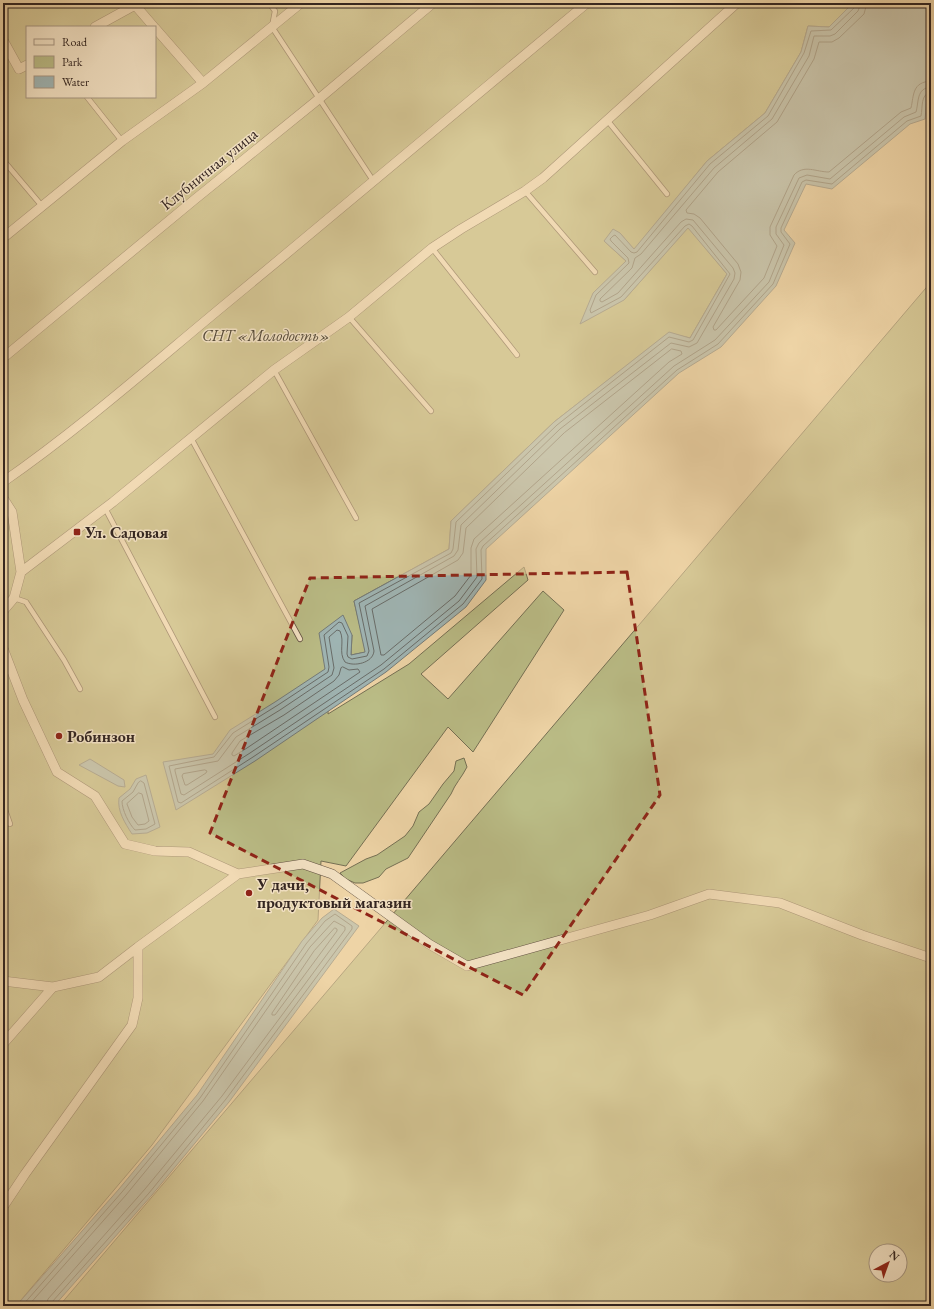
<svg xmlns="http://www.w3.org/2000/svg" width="934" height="1309" viewBox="0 0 934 1309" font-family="'EB Garamond',serif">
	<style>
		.green { fill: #babc86; stroke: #767054; fill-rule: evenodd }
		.water { fill: #9fb5b4; stroke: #747b79 }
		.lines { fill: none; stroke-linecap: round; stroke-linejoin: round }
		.shore { stroke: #696d6a; stroke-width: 1 }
		.service-casing { stroke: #625142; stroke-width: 6 }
		.minor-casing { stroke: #625142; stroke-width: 10 }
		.service { stroke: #f4e3c5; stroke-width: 4.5 }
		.minor { stroke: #f4e3c5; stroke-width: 9 }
		.marked { fill: none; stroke: #8f2418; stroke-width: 3; stroke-dasharray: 8 5; stroke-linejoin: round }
		.poi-dot { fill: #8f2418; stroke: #f4e3c5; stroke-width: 1.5 }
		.labels { text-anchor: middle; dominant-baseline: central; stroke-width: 3; stroke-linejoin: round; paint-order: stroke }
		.street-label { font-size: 16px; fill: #332521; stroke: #f4e3c5 }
		.park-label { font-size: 16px; font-style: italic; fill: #554b3a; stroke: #f4e3c5 }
		.poi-label { font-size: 16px; font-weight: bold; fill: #332521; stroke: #f4e3c5; text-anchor: start }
	</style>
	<rect width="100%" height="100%" fill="#eed4a6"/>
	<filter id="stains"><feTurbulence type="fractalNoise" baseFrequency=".005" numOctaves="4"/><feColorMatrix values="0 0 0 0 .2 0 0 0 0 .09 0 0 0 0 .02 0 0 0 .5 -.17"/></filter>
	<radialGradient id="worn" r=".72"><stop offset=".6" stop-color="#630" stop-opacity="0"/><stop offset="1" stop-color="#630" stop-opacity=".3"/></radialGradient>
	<path class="green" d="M 3,3 L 853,3 L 829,27 L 808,26 L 801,52 L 765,113 L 707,161 L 634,250 L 620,233 L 604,241 L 626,261 L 624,300 L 688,227 L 727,274 L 690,338 L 669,333 L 554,422 L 451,521 L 449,549 L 354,601 L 366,652 L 351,655 L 352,635 L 325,669 L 329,691 L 328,714 L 409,664 L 524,567 L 528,580 L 421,674 L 448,699 L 543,591 L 564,610 L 473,752 L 448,727 L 346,866 L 321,861 L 318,920 L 152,1145 L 16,1306 L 3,1306 ZM 27,27 L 155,27 L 155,97 L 27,97 Z
		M 931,282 L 931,1306 L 59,1306 L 60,1305 ZM 876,1251 L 900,1251 L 900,1275 L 876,1275 Z
		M 464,758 L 467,767 C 462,777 455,784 451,794 L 408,858 L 386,869 L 379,877 L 363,883 L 355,883 L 346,879 L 340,873 L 366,859 L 377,855 L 405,836 L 413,826 L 419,812 L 429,804 L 443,784 L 454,771 L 456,761 Z"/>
	<path class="water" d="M 853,3 L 931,3 L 931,95 L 927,98 L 925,119 L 910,124 L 832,189 L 806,184 L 784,230 L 795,243 L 776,286 L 721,347 L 679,373 L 486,549 L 486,580 L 466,607 L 386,672 L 255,761 L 176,810 L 163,762 L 213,754 L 230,730 L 275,702 L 325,669 L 319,633 L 343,615 L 352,635 L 351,655 L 365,652 L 354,601 L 449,549 L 451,521 L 554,422 L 669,332 L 690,338 L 727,274 L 688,228 L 624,300 L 580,324 L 593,293 L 626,261 L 604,241 L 613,229 L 620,233 L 634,249 L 707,161 L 765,113 L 801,52 L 808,26 L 829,27 Z
		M 90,759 L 124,780 L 125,787 L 118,786 L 79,765 Z
		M 146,775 L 160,827 L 147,833 L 132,834 C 125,823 117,811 119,798 L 130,789 L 136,779 Z
		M 334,909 L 359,926 L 229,1102 L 152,1195 L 54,1306 L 16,1306 L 119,1189 L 197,1095 L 302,941 L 322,918 Z"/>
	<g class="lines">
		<path class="shore" d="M 856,3 L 855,7 L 831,30 L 811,31 L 804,53 L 768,116 L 710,164 L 637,252 L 634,253 L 631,252 L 615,235 L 613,236 L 610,239 L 611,241 L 628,258 L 629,263 L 596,295 L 590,310 L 591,313 L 621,297 L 685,226 L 689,224 L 692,226 L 730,274 L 693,340 L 689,342 L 669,337 L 557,425 L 456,522 L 453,549 L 451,553 L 359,603 L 369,651 L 367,656 L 352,659 L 348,657 L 347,654 L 348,636 L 342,623 L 339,622 L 324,635 L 329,667 L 328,672 L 278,705 L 233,733 L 214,757 L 169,766 L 178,802 L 181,803 L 253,757 L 384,669 L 463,604 L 482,579 L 481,550 L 483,546 L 677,370 L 718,344 L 773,284 L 790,244 L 781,232 L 781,228 L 802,182 L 806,180 L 832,184 L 907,121 L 921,116 C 923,107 920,94 931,92
			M 861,3 L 858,11 L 835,34 L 830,36 L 814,36 L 809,56 L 772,119 L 714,168 L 641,254 L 635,258 L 632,268 L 600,299 L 600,301 L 602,302 L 618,293 L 681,222 L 686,219 L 693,220 L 733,268 L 735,273 L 734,279 L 697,343 L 689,347 L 671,343 L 560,429 L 461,525 L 458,550 L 454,556 L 365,606 L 374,651 C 373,663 354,667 345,662 C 338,652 345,642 340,631 L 337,630 L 329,637 L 334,668 L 332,675 L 280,710 L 236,737 L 218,761 L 175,769 L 175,771 L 181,794 L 184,795 L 250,753 L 381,665 L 459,601 L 477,577 L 476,549 L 479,543 L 674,366 L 715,340 L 769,282 L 784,245 L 776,234 L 776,227 L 799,178 L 807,175 L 830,179 L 904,117 L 916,112 C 919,102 916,88 931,87
			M 867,3 L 864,14 L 839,38 L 832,42 L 819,42 L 814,59 L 777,122 L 718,172 L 686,210 L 687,213 L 694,214 L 700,218 L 738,264 L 741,272 L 740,280 L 713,327 L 714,330 L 716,330 L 764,278 L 777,246 L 770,235 L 770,227 L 794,175 C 804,164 816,172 829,172 L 901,112 L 911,108 C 914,95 912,82 931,81
			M 672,349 L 681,351 L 682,354 L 669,362 L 474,539 L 471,548 L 471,575 L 455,596 L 384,655 L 381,655 L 372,609 L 458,560 L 463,553 L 466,528 L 564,433 Z
			M 343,667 L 349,670 L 358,669 L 360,672 L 247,748 L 234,756 L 232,755 L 232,753 L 240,741 L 284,715 L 334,681 L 339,675 L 341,668 Z
			M 205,770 L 207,771 L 206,773 L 187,785 L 185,785 L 182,776 L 183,774 Z
			M 141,781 L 144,783 L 155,824 L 146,829 L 135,830 C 129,824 122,810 122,801 L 133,792 L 138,783 Z
			M 139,793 L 142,794 L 149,821 L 145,824 L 138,825 L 132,817 L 127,804 Z
			M 335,928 L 337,929 L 337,931 L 275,1015 L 272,1015 L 272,1013 L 314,951 Z
			M 22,1306 L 122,1192 L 200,1098 L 306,944 L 325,921 L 335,914 L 352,926 L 352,929 L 226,1099 L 149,1193 L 52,1302 L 51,1306
			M 28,1306 L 126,1195 L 203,1101 L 310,947 L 334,921 L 345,927 L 345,930 L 222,1096 L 145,1189 L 48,1299 L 46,1306"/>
		<g class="service-casing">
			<path id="service" d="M 269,3 L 275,11 L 272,27 L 374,182
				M 87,97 L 122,141
				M 607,120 L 667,194
				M 3,160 L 42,206
				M 525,191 L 595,272
				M 432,248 L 517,355
				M 349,317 L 431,411
				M 274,370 L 356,518
				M 191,438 L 300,639
				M 105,508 L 215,717
				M 14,598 L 26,602 L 64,660 L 80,689
				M 3,804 L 10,824"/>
		</g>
		<g class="minor-casing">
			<path id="minor" d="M 95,27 L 135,5 L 154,27
				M 155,28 L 203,83
				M 3,40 L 19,69 L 27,65
				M 3,238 L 122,141 L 203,83 L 301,3
				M 3,358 L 194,200 L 320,98 L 433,3
				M 3,482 C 82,427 154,363 228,302 C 348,203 467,103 587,3
				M 3,498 L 12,512 L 21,572 L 14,598 L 3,611
				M 21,572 L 113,502 L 274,370 L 349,317 L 432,248 L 461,229 L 525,191 L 543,178 L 737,3
				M 3,648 L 23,700 L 57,772 L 95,796 L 125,844 L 155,851 L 189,852 L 238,874
				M 3,981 L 53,987 L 99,977 L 138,947 L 238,874 L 303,864 L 332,874 L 429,944 L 467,966 L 650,915 L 709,894 L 780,903 L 862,935 L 931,958
				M 3,1044 L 53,987
				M 3,1207 L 25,1174 L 132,1025 L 138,998 L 138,947"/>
		</g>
		<use href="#service" class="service"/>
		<use href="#minor" class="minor"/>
	</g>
	<path d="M0 0H934V1309H0ZM 627,572 L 660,795 L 523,995 L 210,833 L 310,578 Z" fill="#eed4a6" fill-opacity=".55" fill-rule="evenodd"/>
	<path class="marked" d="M 627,572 L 660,795 L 523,995 L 210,833 L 310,578 Z"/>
	<g class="poi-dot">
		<rect x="73" y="528" width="8" height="8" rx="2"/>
		<circle cx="59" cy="736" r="4"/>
		<circle cx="249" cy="893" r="4"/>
	</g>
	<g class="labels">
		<g class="street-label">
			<text transform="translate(209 169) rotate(-39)">Клубничная улица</text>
		</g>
		<g class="park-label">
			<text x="266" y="335">СНТ «Молодость»</text>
		</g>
		<g class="poi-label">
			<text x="85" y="532">Ул. Садовая</text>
			<text x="67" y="736">Робинзон</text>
			<text x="257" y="884">У дачи,<tspan x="257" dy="18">продуктовый магазин</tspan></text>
		</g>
	</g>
	<rect width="934" height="1309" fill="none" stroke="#eed4a6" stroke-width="16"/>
	<rect x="4" y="4" width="926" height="1301" fill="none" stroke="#332521" stroke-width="2"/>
	<rect x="8" y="8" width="918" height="1293" fill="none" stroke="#332521"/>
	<rect x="26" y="26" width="130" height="72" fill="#f4e3c5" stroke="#a79783"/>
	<rect x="34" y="39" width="20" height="6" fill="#f4e3c5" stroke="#a79783"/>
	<text x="62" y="46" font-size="12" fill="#332521">Road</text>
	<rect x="34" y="56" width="20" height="12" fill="#babc86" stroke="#a79783"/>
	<text x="62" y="66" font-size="12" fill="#332521">Park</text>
	<rect x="34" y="76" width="20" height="12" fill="#9fb5b4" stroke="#a79783"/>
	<text x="62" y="86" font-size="12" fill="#332521">Water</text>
	<g transform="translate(888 1263) rotate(41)"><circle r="19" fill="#f4e3c5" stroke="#a79783"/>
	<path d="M0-3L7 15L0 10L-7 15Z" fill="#8f2418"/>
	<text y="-6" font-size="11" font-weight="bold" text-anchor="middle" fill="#332521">N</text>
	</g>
	<rect width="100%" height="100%" filter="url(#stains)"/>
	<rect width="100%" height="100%" fill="url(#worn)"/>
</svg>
